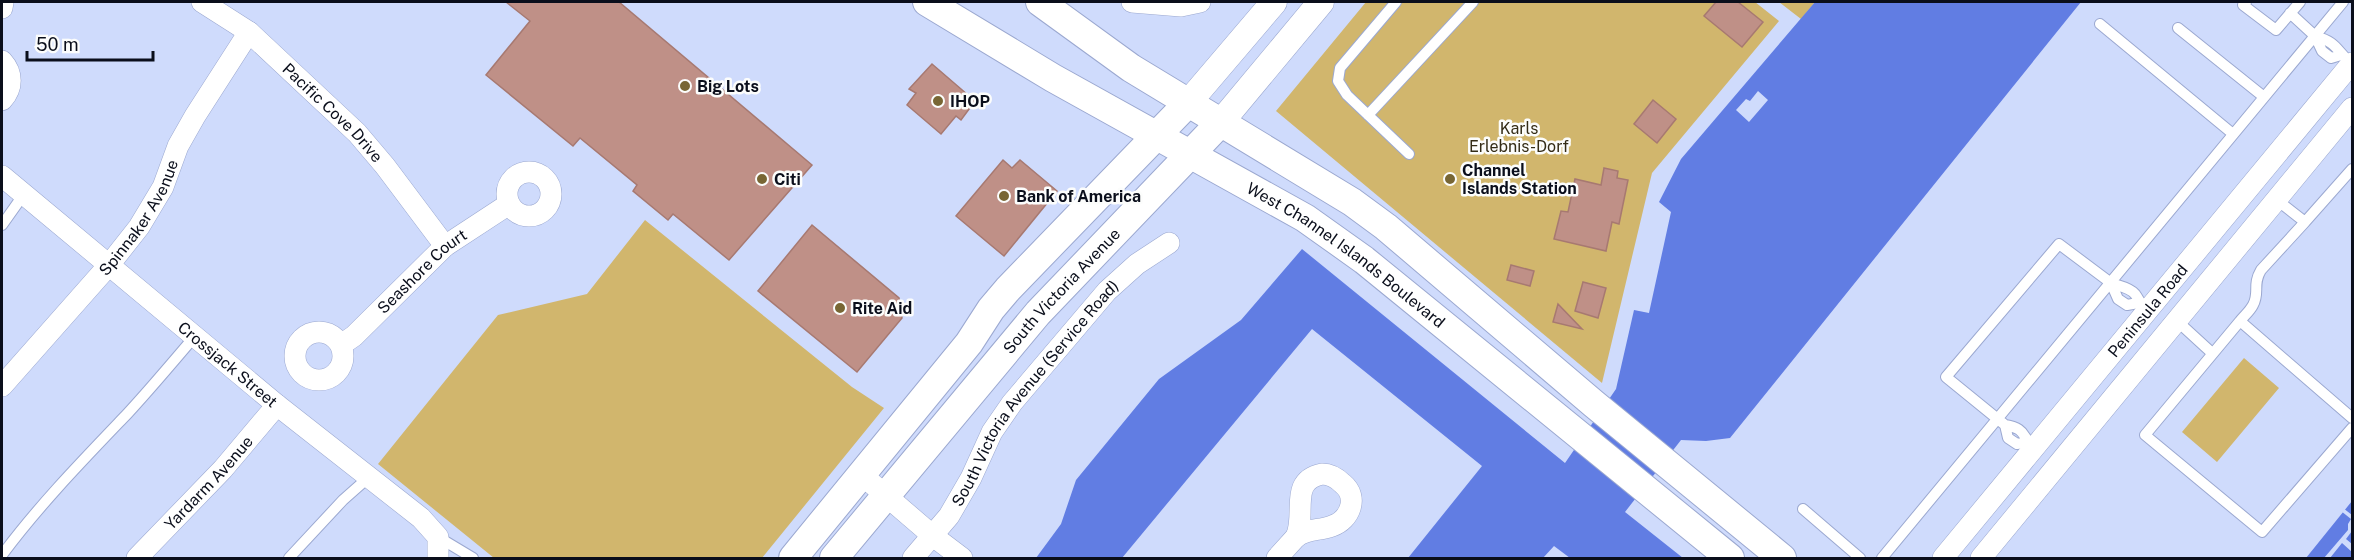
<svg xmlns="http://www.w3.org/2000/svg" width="2354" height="560" viewBox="0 0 2354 560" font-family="'Public Sans',sans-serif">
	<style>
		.green { fill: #d1b66d }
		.water { fill: #617de3 }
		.pier { fill: #cfdbfc }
		.building { fill: #bf9087; stroke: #a77971; stroke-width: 1.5 }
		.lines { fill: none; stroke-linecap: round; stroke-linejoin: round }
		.service-casing { stroke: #9ba8d0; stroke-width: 12 }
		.minor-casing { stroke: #9ba8d0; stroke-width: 22 }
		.tertiary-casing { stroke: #9ba8d0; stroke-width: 27 }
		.secondary-casing { stroke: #9ba8d0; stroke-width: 30 }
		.service { stroke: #fff; stroke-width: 10 }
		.minor { stroke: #fff; stroke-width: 21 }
		.tertiary { stroke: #fff; stroke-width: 26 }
		.secondary { stroke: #fff; stroke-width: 28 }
		.poi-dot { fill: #786634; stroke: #fcfdfc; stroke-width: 2 }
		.labels { text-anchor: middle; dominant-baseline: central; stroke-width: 5; stroke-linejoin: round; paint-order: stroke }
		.poi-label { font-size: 16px; font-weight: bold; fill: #0a0e1b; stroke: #fcfdfc; text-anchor: start }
		.street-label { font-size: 16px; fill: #0a0e1b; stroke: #fcfdfc }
		.park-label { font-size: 16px; fill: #342c16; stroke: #fcfdfc }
	</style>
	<rect width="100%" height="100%" fill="#cfdbfc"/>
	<path class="green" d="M 1366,2 L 1755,2 L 1779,21 L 1652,173 L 1602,383 L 1276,111 Z
		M 1779,2 L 1815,2 L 1801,19 Z
		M 645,220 L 852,387 L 884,408 L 762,558 L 494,558 L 378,464 L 498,315 L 587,294 Z
		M 2244,358 L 2279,388 L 2217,462 L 2182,432 Z"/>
	<path class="water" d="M 1815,2 L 2081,2 L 1730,438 L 1706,441 L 1681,440 L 1625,512 L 1683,558 L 1570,558 L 1554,546 L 1543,558 L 1408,558 L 1482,466 L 1312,329 L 1122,558 L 1036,558 L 1061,524 L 1076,480 L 1159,379 L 1241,320 L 1302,249 L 1565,463 L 1616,389 L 1634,310 L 1649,313 L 1671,212 L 1659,202 L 1681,159 Z
		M 2352,501 L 2352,558 L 2306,558 Z"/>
	<path class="pier" d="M 1758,91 L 1768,100 L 1749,122 L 1736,110 L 1746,99 L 1750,101 Z
		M 2343,508 L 2352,515 L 2352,531 L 2346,539 L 2352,544 L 2352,552 L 2342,543 L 2330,558 L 2324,558 L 2348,530 L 2348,524 L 2351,519 L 2341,511 Z"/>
	<path class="building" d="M 506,2 L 619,2 L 812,165 L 729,260 L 673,214 L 668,220 L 633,191 L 637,185 L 580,138 L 573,146 L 486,75 L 530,21 Z
		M 1716,2 L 1738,2 L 1763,22 L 1742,47 L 1704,16 Z
		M 932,64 L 975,101 L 961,120 L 956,116 L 941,134 L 907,105 L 916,93 L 909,89 Z
		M 1653,100 L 1676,119 L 1657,143 L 1634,124 Z
		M 1003,160 L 1012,168 L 1020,160 L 1057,191 L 1004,256 L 956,216 Z
		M 1604,168 L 1618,171 L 1617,178 L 1628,180 L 1619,224 L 1612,222 L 1606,251 L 1554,239 L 1561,211 L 1568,212 L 1575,179 L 1601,185 Z
		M 812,225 L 899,298 L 902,318 L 857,372 L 758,291 Z
		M 1511,265 L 1534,271 L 1530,286 L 1507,280 Z
		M 1583,282 L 1606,288 L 1598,318 L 1575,311 Z
		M 1558,304 L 1582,329 L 1553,322 Z"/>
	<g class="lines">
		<g class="service-casing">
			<path id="service" d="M 1396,2 L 1340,68 L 1338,81 L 1347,95 L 1409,154
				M 2246,2 L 2243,5 L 2276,30 L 2300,2
				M 2290,13 L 2315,36
				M 2100,24 L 2233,134
				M 2178,28 L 2264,97
				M 2341,55 L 2331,58 L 2322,51 L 2315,36 C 2339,43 2335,50 2352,64
				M 1368,115 L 1473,2
				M 2277,200 L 2305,222 L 2352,169
				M 2,225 L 24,194
				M 2138,303 L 2127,305 L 2118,299 L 2111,283 C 2118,286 2129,287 2135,294 C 2140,301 2141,305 2148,311
				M 2176,320 L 2212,353
				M 2240,321 C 2244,316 2250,311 2253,305 C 2260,292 2252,285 2261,270 L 2305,222
				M 2352,418 L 2240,321 L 2145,435 L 2262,532 L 2352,428
				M 2005,425 L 1946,377 L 2059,244 L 2111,283
				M 2028,442 L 2017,444 L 2008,438 L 2005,425 C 2027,429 2020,435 2034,447
				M 1803,509 L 1860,558
				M 438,537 L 473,558
				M 2,555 C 40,504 84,459 128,413 C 151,388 173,362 195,336
				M 289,558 L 343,500 L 369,477
				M 1882,558 L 2343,2"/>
		</g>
		<g class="minor-casing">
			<g id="minor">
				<path id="s1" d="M 202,2 L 249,32 L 357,133 L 385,166 L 445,246"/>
				<path d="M 1132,2 L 1181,6 L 1200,2"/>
				<path d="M 2,8 L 3,2"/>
				<path d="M 2,61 C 13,73 13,88 2,100"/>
				<circle cx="529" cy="194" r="22"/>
				<path id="s2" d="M 2,176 L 277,405 L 421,518 L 438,537 L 438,558"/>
				<circle cx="319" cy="356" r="24"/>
				<path id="s3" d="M 341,345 L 354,336 L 445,246 L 509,204"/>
				<path id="s4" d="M 2,386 L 109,265 L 139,227 L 163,187 L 178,146 L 195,116 L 249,32"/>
				<path d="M 1322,474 C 1331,474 1337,478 1343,484 C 1359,497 1350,520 1332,526 C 1319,531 1308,528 1296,537 C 1307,514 1288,481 1322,474 Z"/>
				<path d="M 862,475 L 933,536 L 962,558"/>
				<path id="s5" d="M 137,558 L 223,469 L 277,405"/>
				<path id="s6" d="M 913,558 L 949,516 L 971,478 L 992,432 L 1012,403 L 1107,291 L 1137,264 L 1169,243"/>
				<path d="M 1277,558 L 1296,537"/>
				<path id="s7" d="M 1943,558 L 2352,63"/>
				<path d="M 1981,558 L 2352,108"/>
			</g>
		</g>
		<g class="tertiary-casing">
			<path id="tertiary" d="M 1188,103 L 1274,2
				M 1221,122 L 1321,2"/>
		</g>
		<g class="secondary-casing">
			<g id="secondary">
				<path id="s8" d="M 927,2 L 1053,78 L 1305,218 L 1364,260 L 1730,558"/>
				<path d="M 1040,2 L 1131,68 L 1352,202 L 1386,227 L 1594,404 L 1782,558"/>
				<path d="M 793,558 L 969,343 L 991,309 L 1008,289 L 1188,103"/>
				<path id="s9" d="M 834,558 L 1038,313 L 1221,122"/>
			</g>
		</g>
		<use href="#service" class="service"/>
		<use href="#minor" class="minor"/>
		<use href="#tertiary" class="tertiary"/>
		<use href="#secondary" class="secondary"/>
	</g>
	<g class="poi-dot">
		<circle cx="685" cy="86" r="6"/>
		<circle cx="938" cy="101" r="6"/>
		<circle cx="762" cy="179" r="6"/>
		<circle cx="1450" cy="179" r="6"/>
		<circle cx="1004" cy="196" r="6"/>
		<circle cx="840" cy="308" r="6"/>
	</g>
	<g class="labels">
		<g class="poi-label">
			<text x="697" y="86">Big Lots</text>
			<text x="950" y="101">IHOP</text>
			<text x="1462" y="170">Channel<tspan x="1462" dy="18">Islands Station</tspan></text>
			<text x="774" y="179">Citi</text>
			<text x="1016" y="196">Bank of America</text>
			<text x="852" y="308">Rite Aid</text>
		</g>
		<g class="street-label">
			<text stroke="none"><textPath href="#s1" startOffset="172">Pacific Cove Drive</textPath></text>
			<text stroke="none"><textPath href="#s4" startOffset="218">Spinnaker Avenue</textPath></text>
			<text stroke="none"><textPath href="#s8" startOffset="490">West Channel Islands Boulevard</textPath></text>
			<text stroke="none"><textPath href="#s3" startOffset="110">Seashore Court</textPath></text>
			<text stroke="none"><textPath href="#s9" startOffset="351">South Victoria Avenue</textPath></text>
			<text stroke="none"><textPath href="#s7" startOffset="321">Peninsula Road</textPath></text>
			<text stroke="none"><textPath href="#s2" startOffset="294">Crossjack Street</textPath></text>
			<text stroke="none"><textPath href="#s6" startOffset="206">South Victoria Avenue (Service Road)</textPath></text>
			<text stroke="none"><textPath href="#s5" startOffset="104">Yardarm Avenue</textPath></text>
		</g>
		<g class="park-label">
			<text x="1519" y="128">Karls<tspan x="1519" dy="18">Erlebnis-Dorf</tspan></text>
		</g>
	</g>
	<rect width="2354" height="560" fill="none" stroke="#0a0e1b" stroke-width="6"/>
	<path d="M27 51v9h126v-9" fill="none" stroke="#0a0e1b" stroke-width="3"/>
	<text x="36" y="51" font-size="18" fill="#0a0e1b" stroke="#fcfdfc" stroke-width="4.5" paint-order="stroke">50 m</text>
</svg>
